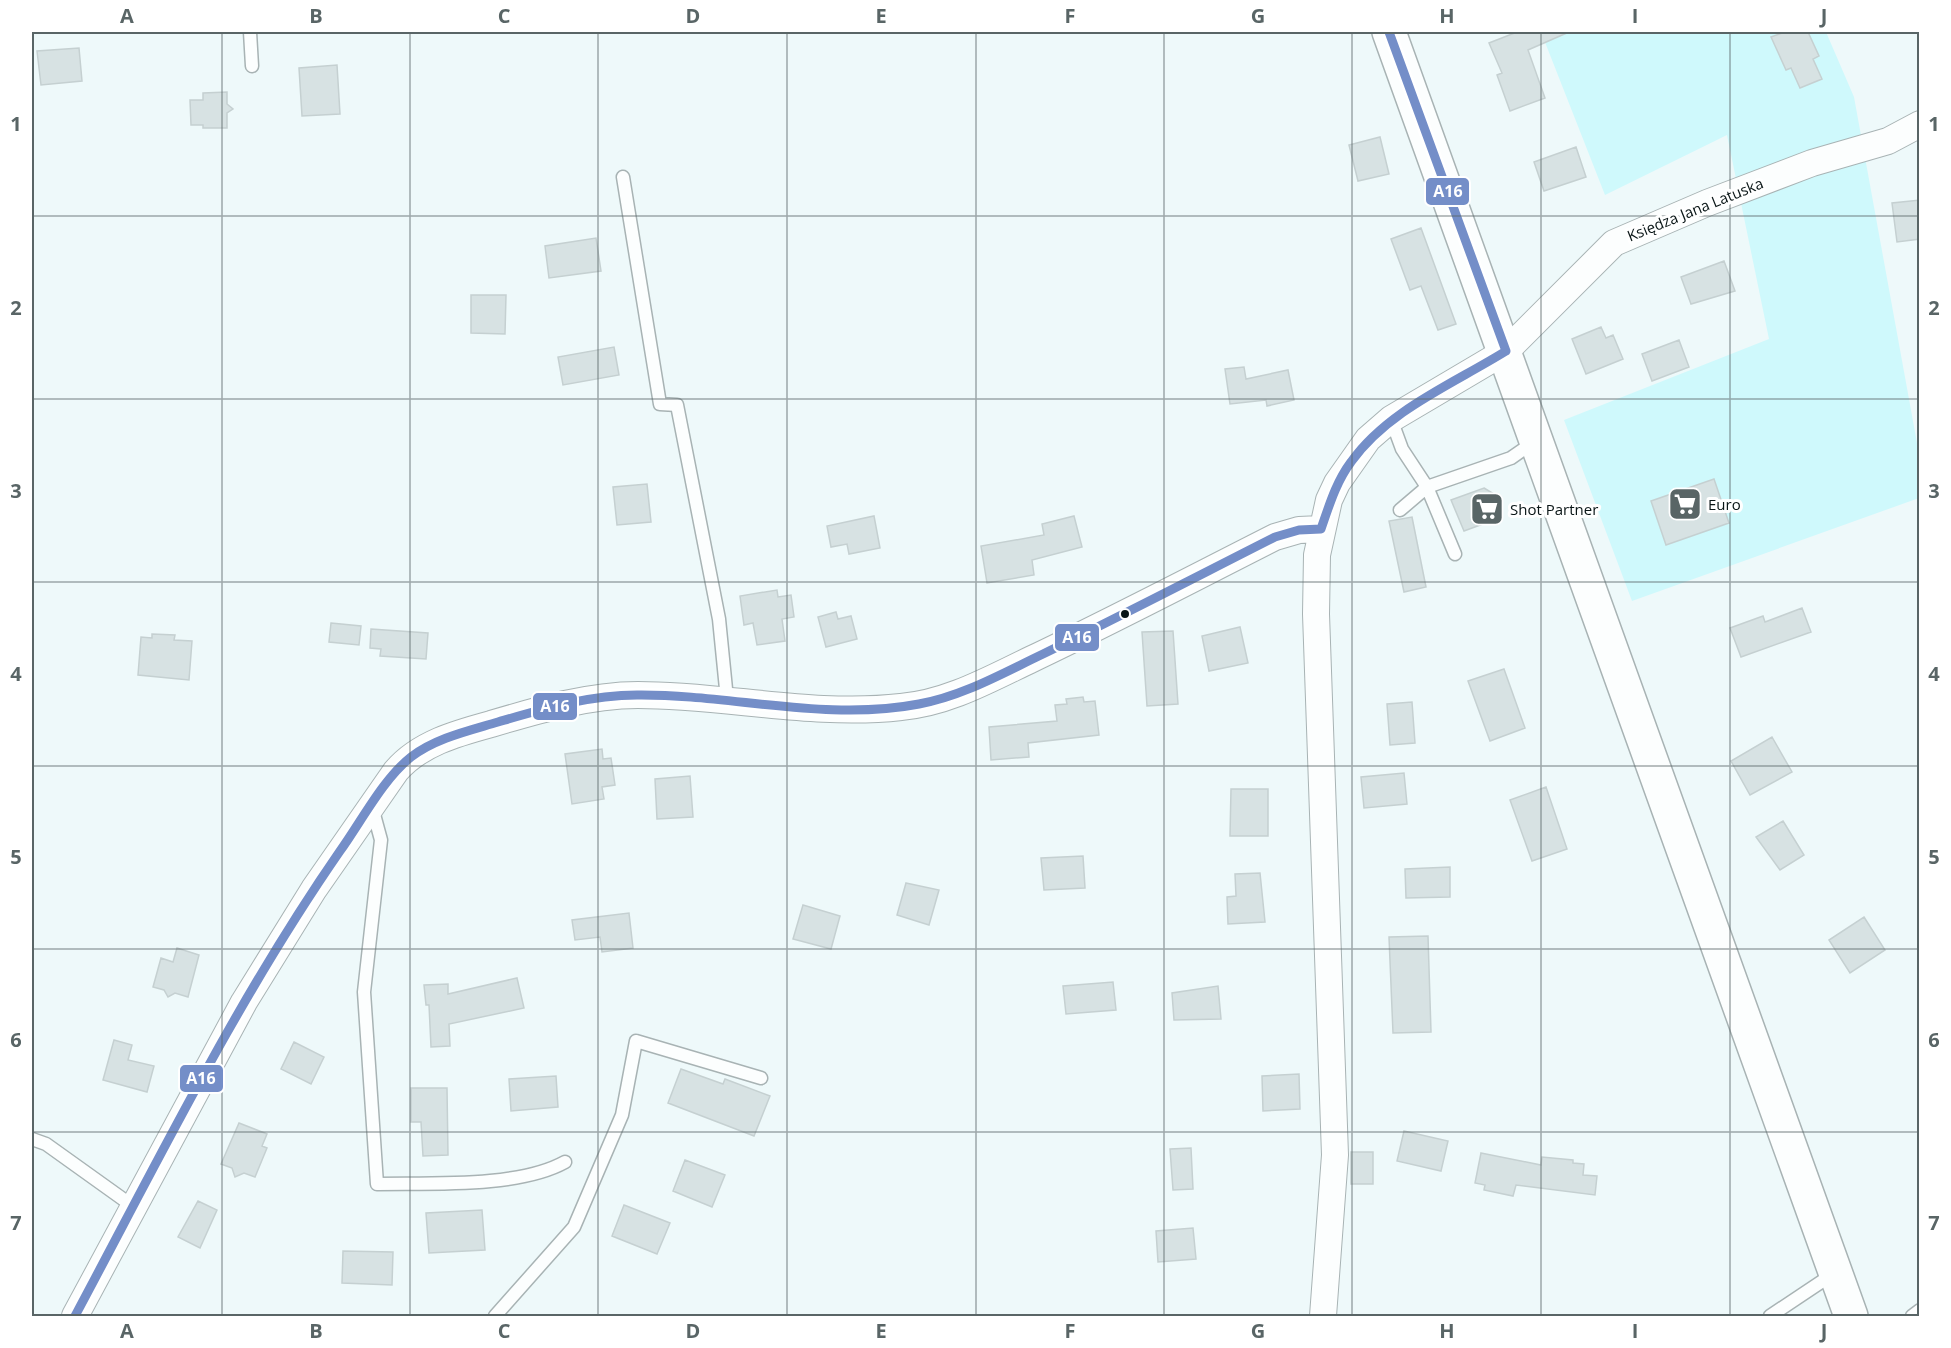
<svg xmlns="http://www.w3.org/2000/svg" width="1951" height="1348" viewBox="0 0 1951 1348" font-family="'Open Sans',sans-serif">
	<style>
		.green { fill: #cff9fc }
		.building { fill: #d7e2e3; stroke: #c5d0d1; stroke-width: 1.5 }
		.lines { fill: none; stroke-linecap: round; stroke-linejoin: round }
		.service-casing { stroke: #a8b3b4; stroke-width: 15 }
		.minor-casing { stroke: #a8b3b4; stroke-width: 28 }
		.secondary-casing { stroke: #a8b3b4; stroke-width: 36 }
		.service { stroke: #fcfefe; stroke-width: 12 }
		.minor { stroke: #fcfefe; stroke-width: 26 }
		.secondary { stroke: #fcfefe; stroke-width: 33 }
		.bus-1-casing { stroke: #fff; stroke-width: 14 }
		.bus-1 { stroke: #748ec8; stroke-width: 9 }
		.grid { fill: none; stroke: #596566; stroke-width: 1.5; stroke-opacity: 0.55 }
		.bus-dot { fill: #091516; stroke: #fff; stroke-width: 2 }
		.labels { text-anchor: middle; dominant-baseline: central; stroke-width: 6; stroke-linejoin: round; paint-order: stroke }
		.street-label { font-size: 15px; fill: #091516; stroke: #fff }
		.poi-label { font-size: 15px; fill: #091516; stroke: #fff; text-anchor: start }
		.line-badge { stroke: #fff; stroke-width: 2 }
		.badge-label { font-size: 16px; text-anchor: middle; font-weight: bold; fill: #fff }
		.neatline { fill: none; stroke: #596566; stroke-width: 2 }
		.grid-label { font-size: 20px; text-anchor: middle; font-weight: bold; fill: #596566 }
	</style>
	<rect width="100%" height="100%" fill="#eef9fa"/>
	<path class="green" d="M 1541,32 L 1826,32 L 1854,97 L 1919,454 L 1919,498 L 1632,601 L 1564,420 L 1769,339 L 1727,135 L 1605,195 Z"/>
	<path class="building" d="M 1517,32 L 1569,32 L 1528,50 L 1545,98 L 1510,111 L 1497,75 L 1502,73 L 1489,43 Z
		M 1785,32 L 1808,32 L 1819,56 L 1813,59 L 1822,79 L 1800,88 L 1791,68 L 1786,70 L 1771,37 Z
		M 79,48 L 82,81 L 41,85 L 37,51 Z
		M 337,65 L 340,114 L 302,116 L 299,68 Z
		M 227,92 L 227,104 L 233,109 L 227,113 L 227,128 L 203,128 L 203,125 L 191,125 L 190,100 L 203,100 L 203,93 Z
		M 1380,137 L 1389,174 L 1358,181 L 1349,145 Z
		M 1576,147 L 1586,177 L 1544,191 L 1534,162 Z
		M 1920,200 L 1920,239 L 1897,242 L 1892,203 Z
		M 1421,228 L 1456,324 L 1438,330 L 1421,286 L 1410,290 L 1391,239 Z
		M 596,238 L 601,271 L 549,278 L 545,246 Z
		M 1724,261 L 1735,291 L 1691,304 L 1681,277 Z
		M 471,295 L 506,295 L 505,334 L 471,333 Z
		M 1601,327 L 1606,338 L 1613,335 L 1623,359 L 1586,374 L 1572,339 Z
		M 1679,340 L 1689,367 L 1652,381 L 1642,354 Z
		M 614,347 L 619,375 L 563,385 L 558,357 Z
		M 1244,367 L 1246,379 L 1288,370 L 1294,400 L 1267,406 L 1266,400 L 1230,404 L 1225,369 Z
		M 1714,479 L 1729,523 L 1666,545 L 1651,501 Z
		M 647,484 L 651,522 L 617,525 L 613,487 Z
		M 1484,488 L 1494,494 L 1502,517 L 1464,531 L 1451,500 Z
		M 874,516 L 880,548 L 849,554 L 847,544 L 831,547 L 827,526 Z
		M 1074,516 L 1082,547 L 1032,560 L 1034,575 L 987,583 L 981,546 L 1044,535 L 1042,524 Z
		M 1412,517 L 1426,587 L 1404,592 L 1389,521 Z
		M 777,590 L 778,597 L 791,595 L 794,617 L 782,619 L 785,641 L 757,645 L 753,623 L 744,625 L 740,596 Z
		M 1802,608 L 1811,632 L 1741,657 L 1730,628 L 1763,616 L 1765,622 Z
		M 836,612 L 838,619 L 851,616 L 857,639 L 826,647 L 818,617 Z
		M 331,623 L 361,626 L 359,645 L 329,642 Z
		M 1240,627 L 1248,663 L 1209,671 L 1202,636 Z
		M 371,629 L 428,633 L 426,659 L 380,656 L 381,649 L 370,648 Z
		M 1173,631 L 1178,704 L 1147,706 L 1142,632 Z
		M 152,634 L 175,635 L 174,640 L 192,641 L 189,680 L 138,675 L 141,637 L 152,638 Z
		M 1504,669 L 1525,728 L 1490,741 L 1468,681 Z
		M 1083,697 L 1084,702 L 1095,701 L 1099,735 L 1028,743 L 1029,757 L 991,760 L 989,727 L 1057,721 L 1055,705 L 1067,704 L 1066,699 Z
		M 1412,702 L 1415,743 L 1390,745 L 1387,704 Z
		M 1772,737 L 1792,772 L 1750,795 L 1731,761 Z
		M 602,749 L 603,759 L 611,758 L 615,785 L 602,787 L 604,799 L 572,804 L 565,754 Z
		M 1404,773 L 1407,804 L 1364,808 L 1361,777 Z
		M 690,776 L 693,817 L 657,819 L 655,779 Z
		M 1546,787 L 1567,849 L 1532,861 L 1510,800 Z
		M 1231,789 L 1268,789 L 1268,836 L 1230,836 Z
		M 1783,821 L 1804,855 L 1780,870 L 1756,837 Z
		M 1083,856 L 1085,888 L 1044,890 L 1041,858 Z
		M 1450,867 L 1450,897 L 1406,898 L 1405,869 Z
		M 1260,873 L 1265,922 L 1228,924 L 1227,897 L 1236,896 L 1235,874 Z
		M 906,883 L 939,890 L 929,925 L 897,915 Z
		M 803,905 L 840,916 L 831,949 L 793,939 Z
		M 629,913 L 633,948 L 602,952 L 600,937 L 575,940 L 572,920 Z
		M 1864,917 L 1885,950 L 1850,973 L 1829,940 Z
		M 1428,936 L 1431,1032 L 1393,1033 L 1389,937 Z
		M 177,948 L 199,955 L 188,997 L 175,993 L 168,997 L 164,990 L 153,987 L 161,958 L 173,962 Z
		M 517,978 L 524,1008 L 449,1024 L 450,1046 L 431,1047 L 429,1005 L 426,1005 L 424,985 L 448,984 L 448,994 Z
		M 1113,982 L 1116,1010 L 1066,1014 L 1063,986 Z
		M 1218,986 L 1221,1019 L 1174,1020 L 1172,993 Z
		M 114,1040 L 132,1045 L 128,1060 L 154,1066 L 147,1092 L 103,1080 Z
		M 294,1042 L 324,1057 L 311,1084 L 281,1069 Z
		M 681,1069 L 723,1084 L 725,1079 L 770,1096 L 754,1136 L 668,1103 Z
		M 1299,1074 L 1300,1109 L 1263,1111 L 1262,1076 Z
		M 556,1076 L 558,1107 L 511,1111 L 509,1079 Z
		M 411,1088 L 447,1088 L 448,1155 L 423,1156 L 421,1122 L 411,1122 Z
		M 239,1123 L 267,1134 L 262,1146 L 267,1148 L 255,1177 L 244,1173 L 235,1177 L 232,1168 L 221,1164 Z
		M 1404,1131 L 1448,1141 L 1441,1171 L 1397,1161 Z
		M 1191,1148 L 1193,1189 L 1173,1190 L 1170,1149 Z
		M 1351,1152 L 1373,1152 L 1373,1184 L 1351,1184 Z
		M 1481,1153 L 1541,1165 L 1542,1157 L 1573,1160 L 1573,1163 L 1584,1164 L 1583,1175 L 1597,1176 L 1595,1195 L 1516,1185 L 1513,1196 L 1484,1190 L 1485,1185 L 1475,1183 Z
		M 685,1160 L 725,1175 L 712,1207 L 673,1191 Z
		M 198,1201 L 217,1210 L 200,1248 L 178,1237 Z
		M 624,1205 L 670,1223 L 657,1254 L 612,1236 Z
		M 482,1210 L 485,1250 L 429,1253 L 426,1213 Z
		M 1193,1228 L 1196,1259 L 1158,1262 L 1156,1231 Z
		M 343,1251 L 393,1252 L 392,1285 L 342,1283 Z"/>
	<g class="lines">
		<g class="service-casing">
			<path id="service" d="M 250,32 L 252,66
				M 623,177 L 660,404 L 677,405 L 719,619 L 727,699
				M 1391,419 L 1402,449 L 1427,487 L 1400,510
				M 1455,554 L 1427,487 L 1511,458 L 1534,442
				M 372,807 L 381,840 L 364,992 L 377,1184 C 431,1183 518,1188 565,1162
				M 32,1139 L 46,1144 L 134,1207
				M 495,1316 L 574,1227 L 622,1115 L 636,1041 L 761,1078
				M 1770,1316 L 1833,1274
				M 1912,1316 L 1920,1310"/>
		</g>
		<g class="minor-casing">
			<path id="minor" d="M 75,1316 L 244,1002 L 314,889 L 396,771 C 420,743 458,733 491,724 C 538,710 589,695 638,695 C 725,695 814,717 901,707 C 948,703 990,679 1032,659 C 1114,620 1194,578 1275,537 L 1299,530 L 1321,529
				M 1323,1316 L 1335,1155 L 1316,614 L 1317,555 L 1329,500 L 1337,483 L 1368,439 L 1391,419 L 1506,351 L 1614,243 L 1707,203 L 1812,163 L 1888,141 L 1920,124"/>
		</g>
		<g class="secondary-casing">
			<path id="secondary" d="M 1389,32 L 1851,1316"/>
		</g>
		<use href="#service" class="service"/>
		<use href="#minor" class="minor"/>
		<use href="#secondary" class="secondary"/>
		<g class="bus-1-casing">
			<path id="bus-1" d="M 1389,32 L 1506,351
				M 1321,529 C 1329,506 1336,482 1351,462 C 1388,410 1453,384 1506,351
				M 75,1316 C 159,1159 238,998 340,851 C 361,822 383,779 411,757 C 436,738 468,731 498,722 C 543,709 589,695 637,695 C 730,694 826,722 919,704 C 963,696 1003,673 1043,654 C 1121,616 1198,576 1275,537 L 1299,530 L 1321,529"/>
		</g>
		<use href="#bus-1" class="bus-1"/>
	</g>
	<path class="grid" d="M 222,32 L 222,1316M 410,32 L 410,1316M 598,32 L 598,1316M 787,32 L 787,1316M 976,32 L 976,1316M 1164,32 L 1164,1316M 1352,32 L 1352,1316M 1541,32 L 1541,1316M 1730,32 L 1730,1316M 32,216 L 1920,216M 32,399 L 1920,399M 32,582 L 1920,582M 32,766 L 1920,766M 32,949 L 1920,949M 32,1132 L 1920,1132"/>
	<defs>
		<g id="supermarket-square" transform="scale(1.725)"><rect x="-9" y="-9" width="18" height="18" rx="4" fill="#596566" stroke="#fff"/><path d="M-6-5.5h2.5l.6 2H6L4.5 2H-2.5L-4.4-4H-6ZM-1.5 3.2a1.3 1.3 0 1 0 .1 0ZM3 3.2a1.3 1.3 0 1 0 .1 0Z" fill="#fff"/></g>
	</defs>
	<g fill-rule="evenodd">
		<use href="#supermarket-square" x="1685" y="504"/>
		<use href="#supermarket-square" x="1487" y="509"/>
	</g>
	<circle class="bus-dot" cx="1125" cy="614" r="5"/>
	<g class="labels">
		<g class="street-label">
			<text transform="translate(1695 209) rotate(-22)">Księdza Jana Latuska</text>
		</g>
		<g class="poi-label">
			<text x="1708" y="504">Euro</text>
			<text x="1510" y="509">Shot Partner</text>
		</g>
	</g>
	<g class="line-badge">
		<rect x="1425" y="177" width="45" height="29" rx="6" fill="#748ec8"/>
		<rect x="1054" y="623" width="46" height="29" rx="6" fill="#748ec8"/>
		<rect x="532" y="692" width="46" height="29" rx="6" fill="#748ec8"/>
		<rect x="179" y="1064" width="45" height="29" rx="6" fill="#748ec8"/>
	</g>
	<g class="badge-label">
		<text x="1448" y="197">A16</text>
		<text x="1077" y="643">A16</text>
		<text x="555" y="712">A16</text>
		<text x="201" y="1084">A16</text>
	</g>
	<rect width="1951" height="1348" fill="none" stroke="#ffffff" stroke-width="66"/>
	<rect x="33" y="33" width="1885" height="1282" class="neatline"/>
	<g class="grid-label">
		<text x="127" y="23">A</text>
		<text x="316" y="23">B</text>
		<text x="504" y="23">C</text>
		<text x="693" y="23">D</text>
		<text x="881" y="23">E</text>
		<text x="1070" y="23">F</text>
		<text x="1258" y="23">G</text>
		<text x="1447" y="23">H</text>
		<text x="1635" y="23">I</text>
		<text x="1824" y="23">J</text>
		<text x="16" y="131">1</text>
		<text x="1934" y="131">1</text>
		<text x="16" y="315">2</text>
		<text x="1934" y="315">2</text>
		<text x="16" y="498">3</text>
		<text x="1934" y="498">3</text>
		<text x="16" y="681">4</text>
		<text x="1934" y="681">4</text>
		<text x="16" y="864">5</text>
		<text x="1934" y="864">5</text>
		<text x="16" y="1047">6</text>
		<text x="1934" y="1047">6</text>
		<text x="16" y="1230">7</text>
		<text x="1934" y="1230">7</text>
		<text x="127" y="1338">A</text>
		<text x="316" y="1338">B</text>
		<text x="504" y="1338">C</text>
		<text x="693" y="1338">D</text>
		<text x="881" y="1338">E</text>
		<text x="1070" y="1338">F</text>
		<text x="1258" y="1338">G</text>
		<text x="1447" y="1338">H</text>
		<text x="1635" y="1338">I</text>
		<text x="1824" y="1338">J</text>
	</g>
</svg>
